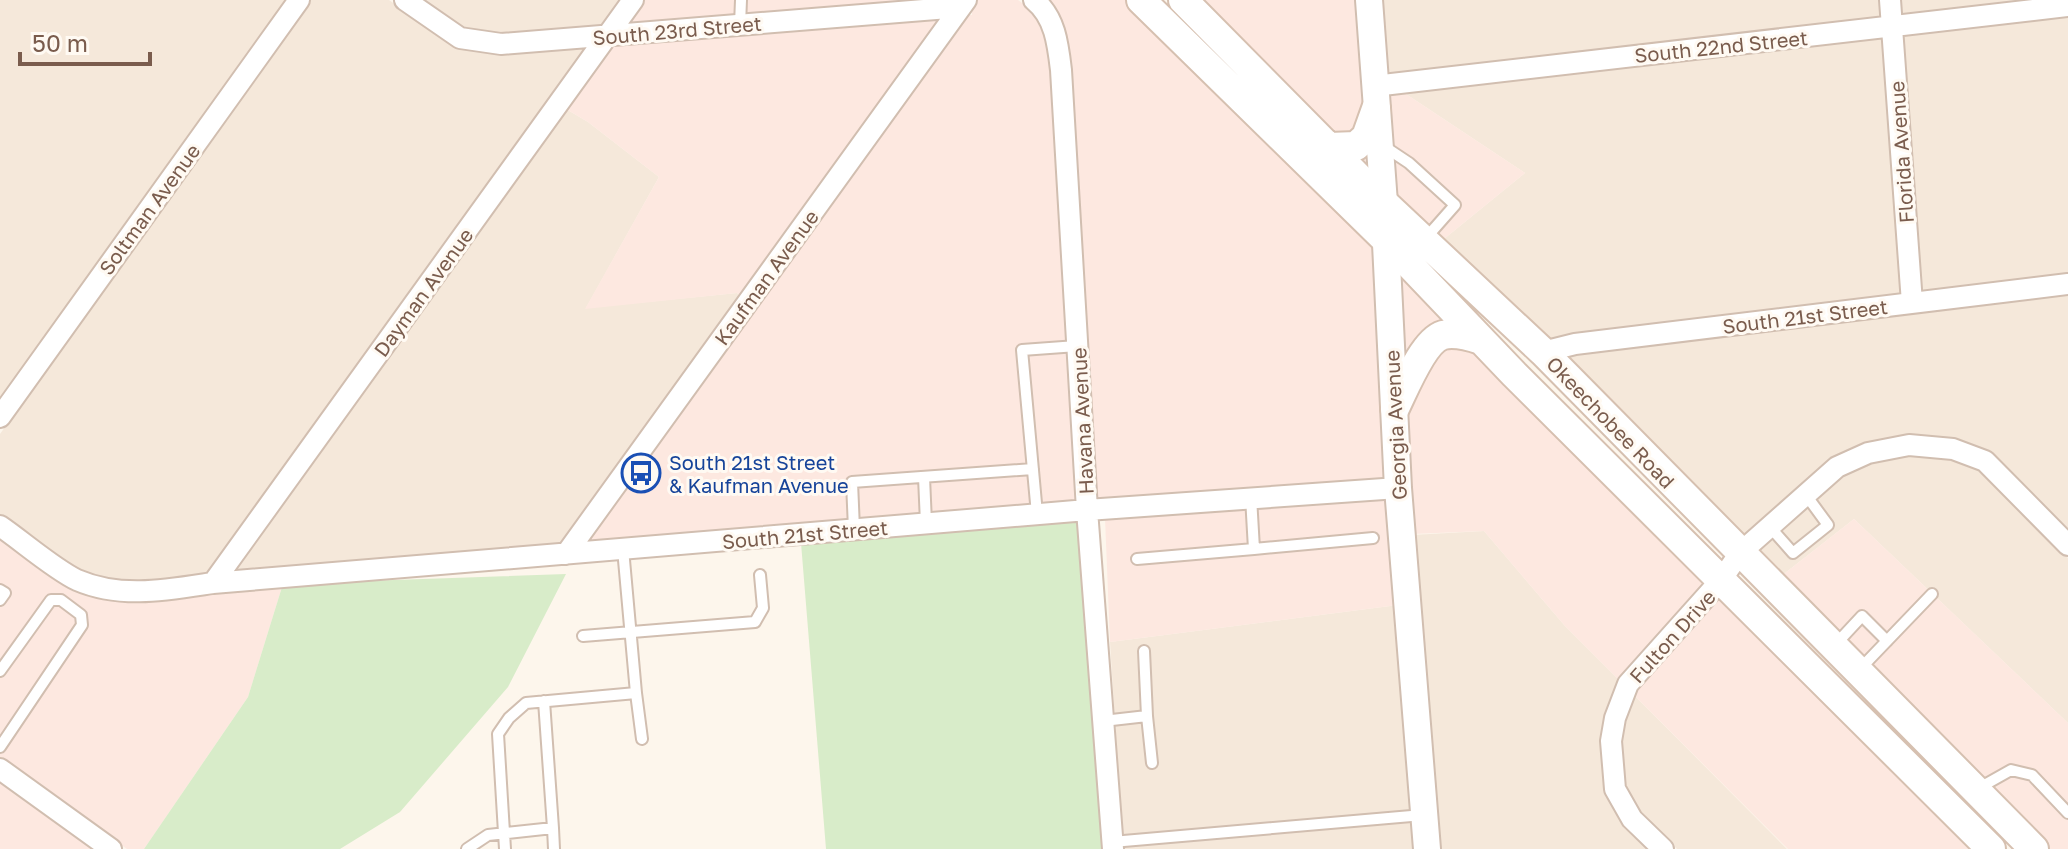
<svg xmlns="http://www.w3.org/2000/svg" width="2068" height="849" viewBox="0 0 2068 849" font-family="'Golos Text',sans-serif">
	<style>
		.residential { fill: #f5e8da }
		.commercial { fill: #fde8e0 }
		.green { fill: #d8ecc9 }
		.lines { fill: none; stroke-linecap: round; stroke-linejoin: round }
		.service-casing { stroke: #d1beb0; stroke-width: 14 }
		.minor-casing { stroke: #d1beb0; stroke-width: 24 }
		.tertiary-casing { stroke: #d1beb0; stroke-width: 30 }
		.secondary-casing { stroke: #d6c0b0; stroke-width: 32 }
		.service { stroke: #fff; stroke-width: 10 }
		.minor { stroke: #fff; stroke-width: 20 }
		.tertiary { stroke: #fff; stroke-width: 26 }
		.secondary { stroke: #fff; stroke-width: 28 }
		.labels { text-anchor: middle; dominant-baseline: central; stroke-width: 6; stroke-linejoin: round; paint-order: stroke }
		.street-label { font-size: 20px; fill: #7a5c4d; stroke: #fffaf3 }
		.transit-label { font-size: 20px; fill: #164399; stroke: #fffaf3; text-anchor: start }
	</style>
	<rect width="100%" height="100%" fill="#fdf6ec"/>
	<path class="residential" d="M 0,0 L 287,0 L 0,401 Z
		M 310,0 L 389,0 L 453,45 L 588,46 L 207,575 L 142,584 L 103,578 L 82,572 L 0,514 L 0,434 Z
		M 422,0 L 621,0 L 602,27 L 502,35 L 464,29 Z
		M 1379,0 L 1880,0 L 1881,20 L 1383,76 Z
		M 1900,0 L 2043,0 L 1901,17 Z
		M 2068,15 L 2068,275 L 1921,293 L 1902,35 Z
		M 1882,37 L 1901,295 L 1546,342 L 1444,239 L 1525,173 L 1403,92 Z
		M 566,109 L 588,122 L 659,177 L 586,308 L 737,293 L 740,296 L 560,545 L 232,573 Z
		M 2068,293 L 2068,531 L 1989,452 L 1866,444 L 1742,539 L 1561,357 L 1577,353 Z
		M 1910,454 L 1950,458 L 1979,468 L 2068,558 L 2068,723 L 1854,519 L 1780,577 L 1755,552 L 1843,474 L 1872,462 Z
		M 1484,531 L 1565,626 L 1619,680 L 1605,715 L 1601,740 L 1650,849 L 1437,849 L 1412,535 Z
		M 1398,605 L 1417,849 L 1123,849 L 1110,642 Z
		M 1634,695 L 1787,849 L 1677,849 L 1641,813 L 1625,787 L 1621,741 L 1625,719 Z"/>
	<path class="commercial" d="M 645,0 L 934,0 L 627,25 Z
		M 978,0 L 1018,0 L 1037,14 L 1048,42 L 1077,502 L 588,543 L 967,15 L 972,15 L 972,9 Z
		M 1049,0 L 1127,0 L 1375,243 L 1388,479 L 1097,500 L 1071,69 L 1068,39 L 1055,6 Z
		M 1196,0 L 1358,0 L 1372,177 Z
		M 942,17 L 740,296 L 737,293 L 585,309 L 659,177 L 588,122 L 566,109 L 613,44 Z
		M 1403,92 L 1525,173 L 1444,239 L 1546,342 L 1394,200 L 1385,94 Z
		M 1396,265 L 1708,581 L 1619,680 L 1565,626 L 1484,531 L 1412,534 Z
		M 1389,497 L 1398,605 L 1110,642 L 1105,518 Z
		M 1854,519 L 2068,723 L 2068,849 L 2048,849 L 1753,554 L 1780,577 Z
		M 0,537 L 98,596 L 140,602 L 282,587 L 248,697 L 144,849 L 127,849 L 0,757 Z
		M 1721,594 L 1977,849 L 1788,849 L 1634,695 L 1637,688 Z
		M 0,781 L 95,849 L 0,849 Z"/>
	<path class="green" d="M 1078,520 L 1103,849 L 826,849 L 801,543 Z
		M 566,574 L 508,687 L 400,812 L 340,849 L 144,849 L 248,697 L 282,587 L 336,582 Z"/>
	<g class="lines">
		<g class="service-casing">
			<path id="service" d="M 740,25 L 741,0
				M 1382,145 L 1409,163 L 1455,205 L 1425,239
				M 924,477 L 926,523
				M 1251,497 L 1254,549 L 1373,538
				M 1037,514 L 1022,350 L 1077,346
				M 1770,527 L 1793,553 L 1828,525 L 1806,495
				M 854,529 L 852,482 L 1033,469
				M 1137,559 L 1254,549
				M 0,590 L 5,593 L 0,600
				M 583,636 L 755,622 L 763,608 L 760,575
				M 1835,645 L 1862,616 L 1887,641
				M 1144,651 L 1147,716
				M 1859,670 L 1932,594
				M 0,671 L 51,600 L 61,600 L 81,615 L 82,625 L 0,747
				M 636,693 L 642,739
				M 544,701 L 553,828
				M 1103,721 L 1147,716 L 1152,763
				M 1979,788 L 2011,770 L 2032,775 L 2068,813
				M 1112,842 L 1423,815
				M 467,849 L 488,835 L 553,828 L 554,849
				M 505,849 L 498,734 L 509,718 L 526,703 L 636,693 L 623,549"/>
		</g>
		<g class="minor-casing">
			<path id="minor" d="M 405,0 L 460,38 L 501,44 L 961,7
				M 1034,0 C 1055,17 1058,44 1061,70 L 1087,510 L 1113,849
				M 1890,0 L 1912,303
				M 1374,86 L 2068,6
				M 1543,352 L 1575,344 L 2068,284
				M 0,417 L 299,0
				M 0,526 C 22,541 54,569 77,580 C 121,599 167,590 213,583 L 1087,510 L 1398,488
				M 566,554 L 966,0
				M 213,583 L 633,0
				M 0,769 L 111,849
				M 1663,849 L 1632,819 L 1615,789 L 1611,741 L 1615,718 L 1628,684 L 1721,580 L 1740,553 L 1837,467 L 1868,453 L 1909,445 L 1953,449 L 1985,461 L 2068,545"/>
		</g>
		<g class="tertiary-casing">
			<path id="tertiary" d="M 1369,0 L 1384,203 L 1398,488 L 1427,849"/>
		</g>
		<g class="secondary-casing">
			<path id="secondary" d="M 1141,0 L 1385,239 L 1514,374 L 1991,849
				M 1183,0 L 1384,203 L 1543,352 L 2034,849
				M 1329,147 L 1356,146 L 1366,137 L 1376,109
				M 1395,408 C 1404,390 1423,341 1443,335 C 1456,332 1469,336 1481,340"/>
		</g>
		<use href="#service" class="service"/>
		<use href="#minor" class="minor"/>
		<use href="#tertiary" class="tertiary"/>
		<use href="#secondary" class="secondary"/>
	</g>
	<defs>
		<g id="bus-ring" transform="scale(2)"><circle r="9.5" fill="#fffaf3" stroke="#1a4fb4" stroke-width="1.5"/><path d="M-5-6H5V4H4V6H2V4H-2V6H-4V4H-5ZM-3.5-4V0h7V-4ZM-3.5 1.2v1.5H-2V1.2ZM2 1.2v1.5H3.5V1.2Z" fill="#1a4fb4"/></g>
	</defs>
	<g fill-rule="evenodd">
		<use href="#bus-ring" x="641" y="473"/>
	</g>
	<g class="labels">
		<g class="street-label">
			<text transform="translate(677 30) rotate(-5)">South 23rd Street</text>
			<text transform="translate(1721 46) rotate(-6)">South 22nd Street</text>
			<text transform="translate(1901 152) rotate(-94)">Florida Avenue</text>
			<text transform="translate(149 209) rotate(-54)">Soltman Avenue</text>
			<text transform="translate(766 277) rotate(-54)">Kaufman Avenue</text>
			<text transform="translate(423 292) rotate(-54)">Dayman Avenue</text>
			<text transform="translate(1805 316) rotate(-7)">South 21st Street</text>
			<text transform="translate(1082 421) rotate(-93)">Havana Avenue</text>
			<text transform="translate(1611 422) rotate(46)">Okeechobee Road</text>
			<text transform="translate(1395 425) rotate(-93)">Georgia Avenue</text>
			<text transform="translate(805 534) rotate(-5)">South 21st Street</text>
			<text transform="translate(1672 636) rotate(-48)">Fulton Drive</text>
		</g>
		<g class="transit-label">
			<text x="669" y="462">South 21st Street<tspan x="669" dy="23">&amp; Kaufman Avenue</tspan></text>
		</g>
	</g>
	<path d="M20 52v12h130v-12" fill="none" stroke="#7a5c4d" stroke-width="4"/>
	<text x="32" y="52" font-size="24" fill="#7a5c4d" stroke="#fffaf3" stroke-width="6" paint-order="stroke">50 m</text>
</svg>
